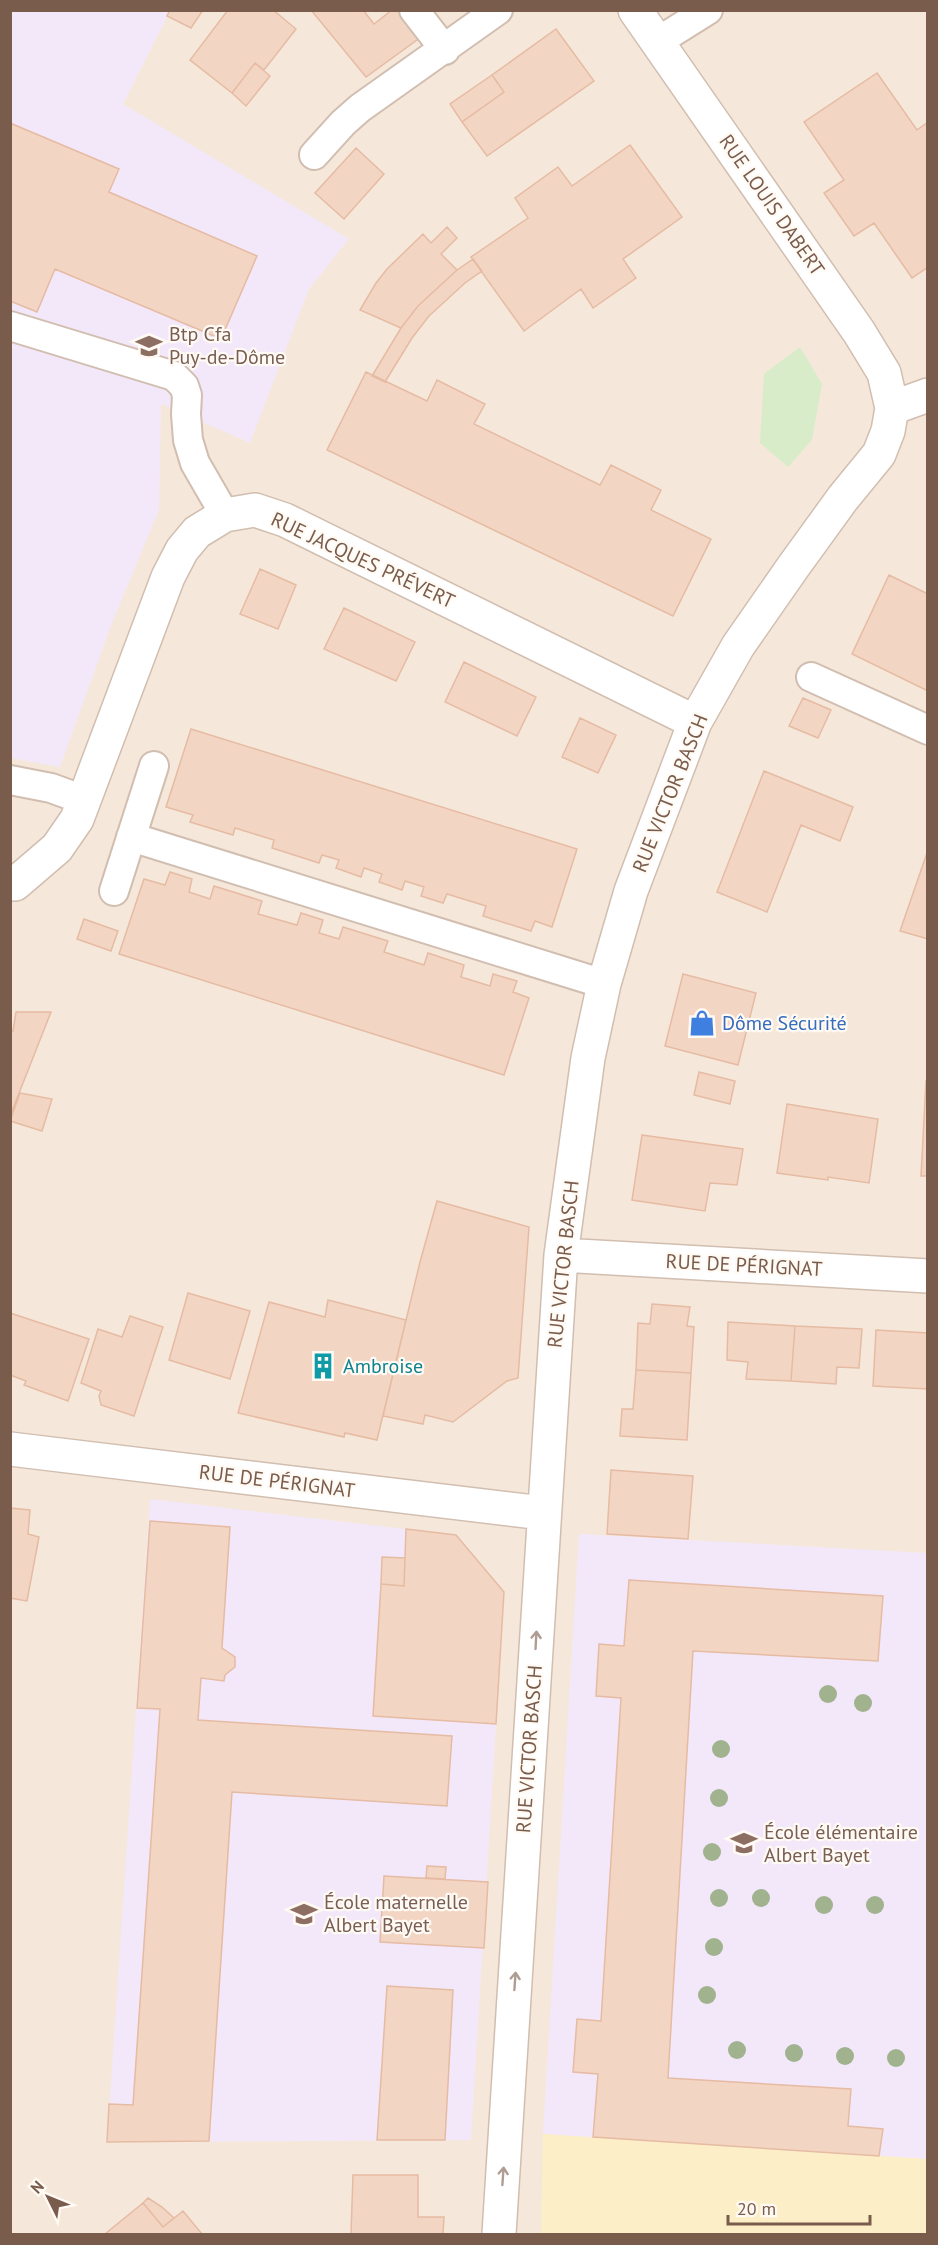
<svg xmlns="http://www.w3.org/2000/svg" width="938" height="2245" viewBox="0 0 938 2245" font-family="'PT Sans',sans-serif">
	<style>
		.residential { fill: #f5e8da }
		.education { fill: #f3e8fa }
		.green { fill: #d8ecc9 }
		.sand { fill: #fcefc7 }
		.building { fill: #f3d5c3; stroke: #e6bba3; stroke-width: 1.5 }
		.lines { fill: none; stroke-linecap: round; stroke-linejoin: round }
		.service-casing { stroke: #d1beb0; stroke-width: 32 }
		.minor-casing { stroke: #d1beb0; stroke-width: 36 }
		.service { stroke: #fff; stroke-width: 28 }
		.minor { stroke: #fff; stroke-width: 33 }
		.tree { fill: #a0b28e }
		.oneway { stroke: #af9d94 }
		.labels { text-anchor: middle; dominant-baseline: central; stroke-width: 4.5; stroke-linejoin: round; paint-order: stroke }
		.street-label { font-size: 20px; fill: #7a5c4d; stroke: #fffaf3 }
		.education-label { font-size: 20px; fill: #785e54; stroke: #fffaf3; text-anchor: start }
		.shop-label { font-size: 20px; fill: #366cbe; stroke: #fffaf3; text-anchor: start }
		.culture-label { font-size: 20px; fill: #0d838f; stroke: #fffaf3; text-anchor: start }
	</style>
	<rect width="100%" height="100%" fill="#fdf6ec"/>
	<path class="residential" d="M 11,11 L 927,11 L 927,2234 L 11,2234 Z"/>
	<path class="education" d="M 10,11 L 170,11 L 123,104 L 349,239 L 309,289 L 250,443 L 161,404 L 159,510 L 112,623 L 60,767 L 11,758 Z
		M 150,1499 L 456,1535 L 504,1592 L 471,2140 L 107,2142 Z
		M 579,1534 L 927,1553 L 927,2159 L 543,2134 Z"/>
	<path class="green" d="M 800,347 L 822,384 L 812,440 L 788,467 L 760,443 L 764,374 Z"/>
	<path class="sand" d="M 543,2134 L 927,2159 L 927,2234 L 541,2234 Z"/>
	<path class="building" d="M 203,10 L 191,28 L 167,16 L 170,10 Z
		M 228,10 L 273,10 L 296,29 L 264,70 L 255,63 L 232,93 L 190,60 Z
		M 311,10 L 363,10 L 374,24 L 392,10 L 403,10 L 421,37 L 366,77 Z
		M 556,29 L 594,81 L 487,156 L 462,122 L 504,92 L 492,75 Z
		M 255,63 L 270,76 L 246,106 L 232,93 Z
		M 877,73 L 917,130 L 928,122 L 928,267 L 912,278 L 874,223 L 854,236 L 824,193 L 844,180 L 804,122 Z
		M 492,75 L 504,92 L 462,122 L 450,104 Z
		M 10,123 L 119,169 L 109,192 L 257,256 L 221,339 L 55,269 L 37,312 L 10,301 Z
		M 630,145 L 682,217 L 623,259 L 636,278 L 593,308 L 581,289 L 524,331 L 471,257 L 528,218 L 515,198 L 558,167 L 572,186 Z
		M 356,148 L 384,174 L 344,219 L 315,193 Z
		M 447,227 L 457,238 L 441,254 L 457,270 L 418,306 L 401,328 L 360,310 L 376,283 L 387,269 L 423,234 L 431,243 Z
		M 473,259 L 482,271 L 465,283 L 429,316 L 412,338 L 385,382 L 372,376 L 401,328 L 418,306 L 457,270 Z
		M 366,372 L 427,401 L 437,380 L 485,404 L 474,424 L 600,485 L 611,465 L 661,490 L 651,510 L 711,539 L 673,616 L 327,450 Z
		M 260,569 L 296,585 L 278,629 L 240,614 Z
		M 889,575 L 928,594 L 928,691 L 852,654 Z
		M 344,608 L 415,642 L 396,681 L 324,649 Z
		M 464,662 L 536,697 L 517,736 L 445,702 Z
		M 803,698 L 831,710 L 818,738 L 789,726 Z
		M 580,718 L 616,735 L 598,773 L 562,757 Z
		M 191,729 L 577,849 L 552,927 L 535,921 L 531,931 L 483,916 L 486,906 L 447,894 L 443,903 L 421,896 L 424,887 L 405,881 L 402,890 L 379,882 L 382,874 L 364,868 L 361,877 L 336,868 L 339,860 L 322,855 L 319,863 L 272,848 L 274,840 L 235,828 L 233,835 L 190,822 L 193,815 L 166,807 Z
		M 764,771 L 853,807 L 840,841 L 801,825 L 767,912 L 717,892 Z
		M 928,850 L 928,939 L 900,931 Z
		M 170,872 L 192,879 L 189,892 L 210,899 L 214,886 L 262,901 L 258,914 L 297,925 L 301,913 L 323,920 L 319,933 L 339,939 L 343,927 L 388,941 L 384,952 L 424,965 L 428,953 L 464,965 L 461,977 L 490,986 L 493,974 L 517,981 L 513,992 L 529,998 L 504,1075 L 119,954 L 144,879 L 165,885 Z
		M 84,919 L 118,931 L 111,951 L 77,939 Z
		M 683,974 L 756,993 L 738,1065 L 665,1046 Z
		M 16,1012 L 51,1012 L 10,1116 L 10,1031 L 13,1031 Z
		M 699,1072 L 735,1081 L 730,1104 L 694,1095 Z
		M 926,1081 L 928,1081 L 928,1176 L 921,1176 Z
		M 20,1093 L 52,1099 L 42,1131 L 10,1121 Z
		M 787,1104 L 878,1119 L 869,1183 L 828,1177 L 828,1180 L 777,1173 Z
		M 642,1135 L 743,1149 L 737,1185 L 710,1183 L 705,1211 L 632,1200 Z
		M 437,1201 L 529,1227 L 518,1378 L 507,1381 L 453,1422 L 425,1415 L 423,1424 L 383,1416 L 420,1262 Z
		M 188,1293 L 250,1311 L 230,1379 L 169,1360 Z
		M 328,1300 L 406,1320 L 377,1440 L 345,1433 L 344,1437 L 238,1413 L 269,1302 L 325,1317 Z
		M 652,1304 L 690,1307 L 687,1326 L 694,1327 L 691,1373 L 636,1370 L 638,1323 L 650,1324 Z
		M 10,1313 L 89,1339 L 68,1401 L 24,1385 L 26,1381 L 10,1375 Z
		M 130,1316 L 163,1327 L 134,1416 L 101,1405 L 99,1396 L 101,1391 L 81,1383 L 98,1329 L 122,1337 Z
		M 728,1322 L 795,1326 L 791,1381 L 746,1379 L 748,1362 L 727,1360 Z
		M 795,1326 L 862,1329 L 859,1368 L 837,1367 L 836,1384 L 791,1381 Z
		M 876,1330 L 928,1333 L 928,1389 L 873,1386 Z
		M 636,1370 L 691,1373 L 687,1440 L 620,1436 L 622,1409 L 633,1409 Z
		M 611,1470 L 693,1476 L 688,1539 L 607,1534 Z
		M 10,1508 L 30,1510 L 28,1534 L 39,1537 L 27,1601 L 10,1598 Z
		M 150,1521 L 230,1527 L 222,1648 L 235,1657 L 235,1667 L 225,1675 L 224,1681 L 201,1678 L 198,1720 L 452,1736 L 447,1806 L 232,1792 L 209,2141 L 107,2142 L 109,2104 L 133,2105 L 160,1709 L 137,1708 Z
		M 406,1529 L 456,1535 L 504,1592 L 496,1724 L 373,1716 L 381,1584 L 404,1586 Z
		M 382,1557 L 405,1558 L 404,1586 L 381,1584 Z
		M 629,1580 L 883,1596 L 878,1661 L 693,1651 L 668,2078 L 851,2089 L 848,2126 L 883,2129 L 879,2156 L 593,2137 L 598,2074 L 573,2072 L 577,2019 L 601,2021 L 621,1698 L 596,1696 L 599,1644 L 624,1646 Z
		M 427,1866 L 446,1867 L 445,1879 L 426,1878 Z
		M 384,1876 L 488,1882 L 484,1948 L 380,1942 Z
		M 387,1986 L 453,1990 L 445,2140 L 377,2140 Z
		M 353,2175 L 418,2175 L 418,2217 L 444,2217 L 443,2234 L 351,2234 Z
		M 148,2198 L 162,2207 L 174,2218 L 163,2227 L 143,2203 Z
		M 143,2203 L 163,2227 L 183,2211 L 202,2234 L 105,2234 Z"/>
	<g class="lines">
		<g class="service-casing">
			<path id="service" d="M 414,10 L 445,50
				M 657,42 L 708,10
				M 314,155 L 343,123 L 360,108 L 498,10
				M 10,326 L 174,376 L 184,386 L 187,395 L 186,414 L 188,440 L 195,463 L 225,515
				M 811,677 L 928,730
				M 10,780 L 51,788 L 84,800
				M 131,837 L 604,984
				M 114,891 L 154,766"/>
		</g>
		<g class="minor-casing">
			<path id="minor" d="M 635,10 L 859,332 L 884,373 L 892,408
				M 15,884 L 57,848 L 77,819 L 168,577 L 182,550 L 197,532 L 225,515 L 255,510 L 285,520 L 695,722
				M 561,1255 L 928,1276
				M 10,1449 L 543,1513
				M 499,2234 L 561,1255 L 588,1058 L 604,984 L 631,891 L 695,722 L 738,646 L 793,567 L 843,498 L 879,454 L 888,431 L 892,408 L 928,395"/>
		</g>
		<use href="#service" class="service"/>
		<use href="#minor" class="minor"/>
	</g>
	<g class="tree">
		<circle cx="828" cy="1694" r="9"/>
		<circle cx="863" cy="1703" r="9"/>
		<circle cx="721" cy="1749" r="9"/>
		<circle cx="719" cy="1798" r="9"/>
		<circle cx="712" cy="1852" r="9"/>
		<circle cx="719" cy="1898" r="9"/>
		<circle cx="761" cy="1898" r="9"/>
		<circle cx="824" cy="1905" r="9"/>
		<circle cx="875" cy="1905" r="9"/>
		<circle cx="714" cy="1947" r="9"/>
		<circle cx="707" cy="1995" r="9"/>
		<circle cx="737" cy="2050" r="9"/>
		<circle cx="794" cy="2053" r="9"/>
		<circle cx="845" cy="2056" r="9"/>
		<circle cx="896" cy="2058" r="9"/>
	</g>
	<defs><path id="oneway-shaft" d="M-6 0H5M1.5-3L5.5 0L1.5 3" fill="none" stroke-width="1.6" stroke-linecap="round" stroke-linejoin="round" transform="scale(1.5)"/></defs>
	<g class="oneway">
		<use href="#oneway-shaft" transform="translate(536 1640) rotate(-87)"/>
		<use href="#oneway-shaft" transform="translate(515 1981) rotate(-86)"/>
		<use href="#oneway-shaft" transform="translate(503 2176) rotate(-86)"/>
	</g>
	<defs>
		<g id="school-bare" transform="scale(2.07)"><path d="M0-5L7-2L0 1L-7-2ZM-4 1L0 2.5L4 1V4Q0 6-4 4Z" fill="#8d6e63" stroke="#fffaf3" stroke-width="2.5" paint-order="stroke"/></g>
		<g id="shop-bare" transform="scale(2.07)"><path d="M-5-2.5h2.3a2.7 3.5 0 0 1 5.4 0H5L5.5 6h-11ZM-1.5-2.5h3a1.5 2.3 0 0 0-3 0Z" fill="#3f7fe0" stroke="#fffaf3" stroke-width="2.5" paint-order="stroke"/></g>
		<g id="building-bare" transform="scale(2.07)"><path d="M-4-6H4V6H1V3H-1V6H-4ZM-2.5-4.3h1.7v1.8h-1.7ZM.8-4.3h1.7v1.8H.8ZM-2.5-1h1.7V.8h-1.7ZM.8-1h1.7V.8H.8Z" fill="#0f9aa8" stroke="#fffaf3" stroke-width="2.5" paint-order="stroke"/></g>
	</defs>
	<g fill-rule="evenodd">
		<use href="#school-bare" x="149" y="346"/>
		<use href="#shop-bare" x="702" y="1023"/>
		<use href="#building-bare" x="323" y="1366"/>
		<use href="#school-bare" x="744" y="1843"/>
		<use href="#school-bare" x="304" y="1914"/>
	</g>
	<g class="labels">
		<g class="street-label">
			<text transform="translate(772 205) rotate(55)">RUE LOUIS DABERT</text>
			<text transform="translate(363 560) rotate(25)">RUE JACQUES PRÉVERT</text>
			<text transform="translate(670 793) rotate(-68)">RUE VICTOR BASCH</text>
			<text transform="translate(563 1264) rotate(-84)">RUE VICTOR BASCH</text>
			<text transform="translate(744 1265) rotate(3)">RUE DE PÉRIGNAT</text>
			<text transform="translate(277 1481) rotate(7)">RUE DE PÉRIGNAT</text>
			<text transform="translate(529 1749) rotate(-86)">RUE VICTOR BASCH</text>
		</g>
		<g class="education-label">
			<text x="169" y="334">Btp Cfa<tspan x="169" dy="23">Puy-de-Dôme</tspan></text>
			<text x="764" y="1832">École élémentaire<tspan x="764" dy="23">Albert Bayet</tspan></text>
			<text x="324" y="1902">École maternelle<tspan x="324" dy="23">Albert Bayet</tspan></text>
		</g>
		<g class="shop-label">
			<text x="722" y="1023">Dôme Sécurité</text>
		</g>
		<g class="culture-label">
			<text x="343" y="1366">Ambroise</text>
		</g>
	</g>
	<rect width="938" height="2245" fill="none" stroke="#7a5c4d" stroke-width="24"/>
	<g transform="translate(48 2197) rotate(313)" stroke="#fffaf3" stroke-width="4.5" paint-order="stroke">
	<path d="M0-4.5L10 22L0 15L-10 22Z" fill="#7a5c4d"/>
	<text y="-9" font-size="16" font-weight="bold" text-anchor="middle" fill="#7a5c4d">N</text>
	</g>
	<path d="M728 2215v9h142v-9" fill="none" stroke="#7a5c4d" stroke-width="3"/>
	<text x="737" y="2215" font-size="18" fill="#7a5c4d" stroke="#fffaf3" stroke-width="4.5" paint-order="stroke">20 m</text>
</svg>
